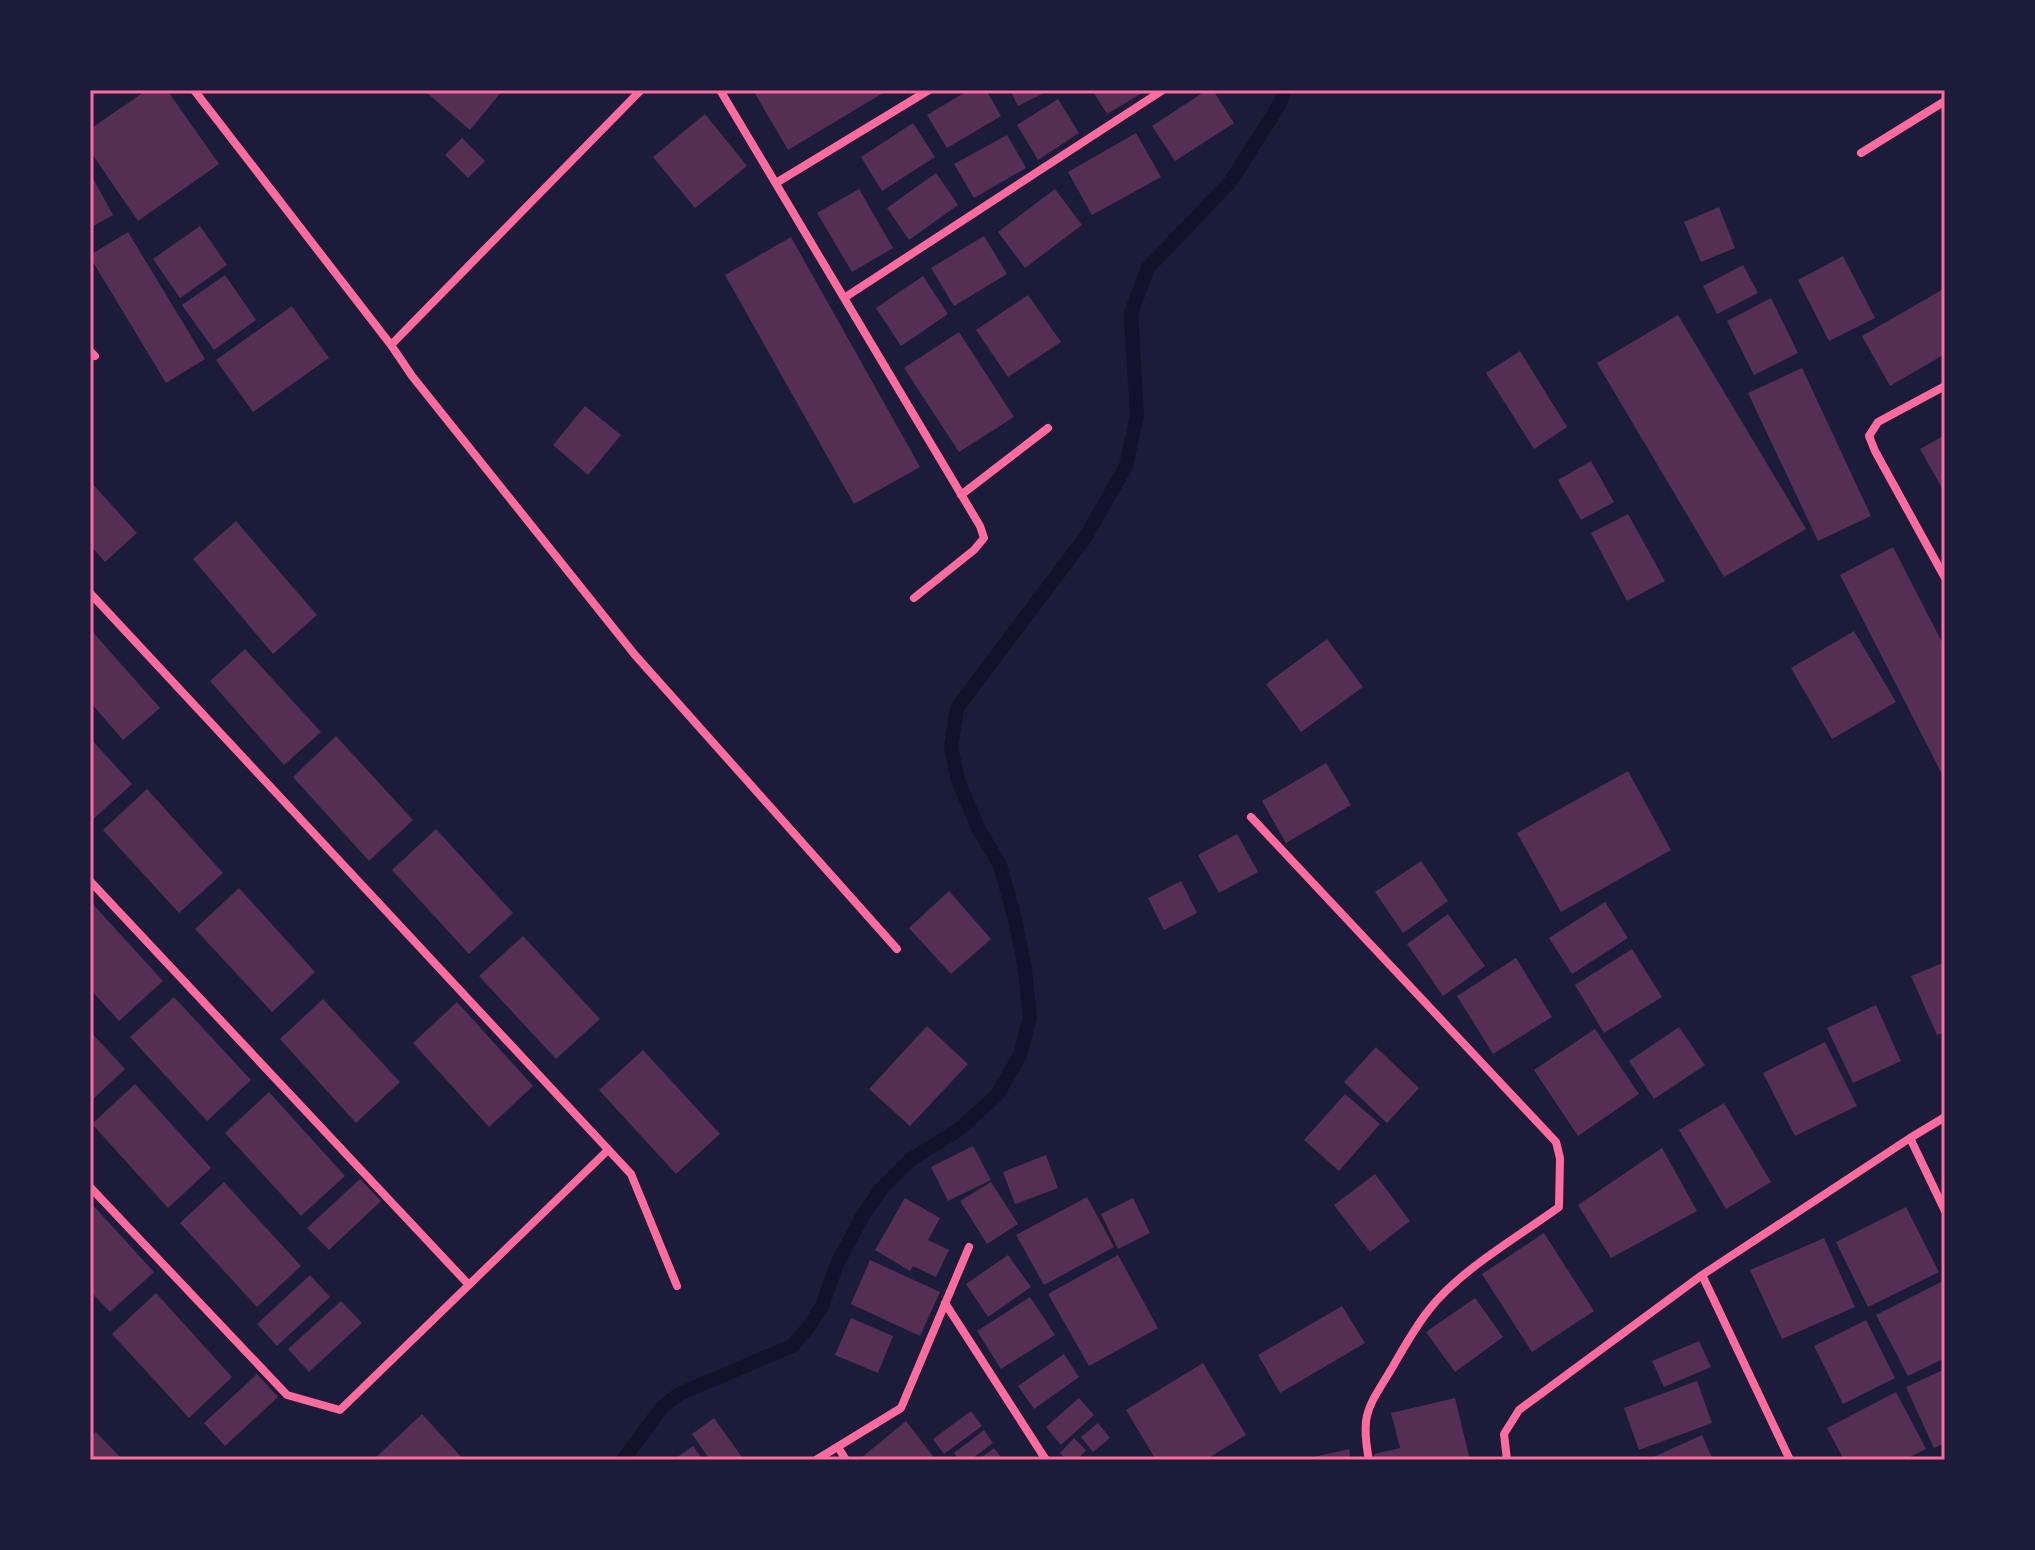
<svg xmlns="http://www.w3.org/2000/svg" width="2035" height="1550" viewBox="0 0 2035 1550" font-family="'Asap Condensed',sans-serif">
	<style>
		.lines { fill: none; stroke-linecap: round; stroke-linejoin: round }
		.stream { stroke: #12122b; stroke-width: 14 }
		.building { fill: #542f53 }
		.minor { stroke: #ff6b9d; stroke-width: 8 }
		.neatline { fill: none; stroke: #ff6b9d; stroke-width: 3 }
	</style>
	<rect width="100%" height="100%" fill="#1b1b3a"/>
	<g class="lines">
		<path class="stream" d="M 623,1460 L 662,1407 L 679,1394 L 792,1346 L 808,1328 L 822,1306 L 837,1264 L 862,1217 L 881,1189 L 910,1160 L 958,1130 L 997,1095 L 1020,1055 L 1030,1017 L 1025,970 L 1015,919 L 1000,865 L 978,828 L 958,780 L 951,747 L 957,708 L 1085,538 L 1126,466 L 1137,415 L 1131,313 L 1148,268 L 1231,181 L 1281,102 L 1284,90"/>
	</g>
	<path class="building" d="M 147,90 L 167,90 L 219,164 L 138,221 L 90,151 L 90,129 Z
		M 429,90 L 503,90 L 470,130 L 427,93 Z
		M 753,90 L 888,90 L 788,150 Z
		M 969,90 L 986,90 L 1001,116 L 947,148 L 927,115 Z
		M 1010,90 L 1050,90 L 1018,106 Z
		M 1092,90 L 1147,90 L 1107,114 Z
		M 1207,90 L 1213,90 L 1234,123 L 1175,161 L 1152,126 Z
		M 1058,99 L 1079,133 L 1038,160 L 1017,125 Z
		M 705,114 L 747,166 L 695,208 L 653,157 Z
		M 913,123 L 935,157 L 882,191 L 861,157 Z
		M 1136,133 L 1161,177 L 1092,215 L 1068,172 Z
		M 1007,135 L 1026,168 L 974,198 L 954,164 Z
		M 462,138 L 485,161 L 468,178 L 445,155 Z
		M 90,173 L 113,215 L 90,228 Z
		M 936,173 L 958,205 L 909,240 L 887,208 Z
		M 859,189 L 893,248 L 852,272 L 817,213 Z
		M 1055,189 L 1082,225 L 1025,268 L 998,232 Z
		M 1719,207 L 1735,248 L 1701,262 L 1684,222 Z
		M 200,226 L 227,265 L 180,298 L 153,259 Z
		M 128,232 L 205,359 L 166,383 L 90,257 L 90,255 Z
		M 984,236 L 1007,274 L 954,306 L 931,268 Z
		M 791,237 L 920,467 L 854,504 L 725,275 Z
		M 1843,256 L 1875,318 L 1829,341 L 1798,280 Z
		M 1743,265 L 1758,293 L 1717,314 L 1703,286 Z
		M 225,275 L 256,320 L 214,350 L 182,305 Z
		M 923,276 L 948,314 L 901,346 L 876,308 Z
		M 1945,288 L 1945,354 L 1890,386 L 1862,336 Z
		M 1028,295 L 1061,342 L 1008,377 L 976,330 Z
		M 1771,298 L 1798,353 L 1754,375 L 1727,321 Z
		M 292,306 L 329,358 L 253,412 L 216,360 Z
		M 1678,315 L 1806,529 L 1724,577 L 1597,363 Z
		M 959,332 L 1014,417 L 959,452 L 904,368 Z
		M 1520,351 L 1567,427 L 1534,449 L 1486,373 Z
		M 1802,368 L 1871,516 L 1818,541 L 1748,393 Z
		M 585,406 L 621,435 L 588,475 L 553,445 Z
		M 1945,435 L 1945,493 L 1920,449 Z
		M 1591,461 L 1614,502 L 1581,520 L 1558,480 Z
		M 90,481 L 137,533 L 105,562 L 90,545 Z
		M 1628,514 L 1665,581 L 1627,601 L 1591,533 Z
		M 236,521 L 317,615 L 273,654 L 193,559 Z
		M 1893,547 L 1945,648 L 1945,780 L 1840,575 Z
		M 90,629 L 160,708 L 123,740 L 90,702 Z
		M 1854,631 L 1896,702 L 1832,739 L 1791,668 Z
		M 1327,639 L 1363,687 L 1301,732 L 1266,684 Z
		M 245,649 L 321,732 L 284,765 L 210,681 Z
		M 336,736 L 413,820 L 369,861 L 293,777 Z
		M 90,738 L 132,784 L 90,822 Z
		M 1326,763 L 1351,805 L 1286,843 L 1262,801 Z
		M 1628,771 L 1671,850 L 1561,912 L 1517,833 Z
		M 147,789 L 223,873 L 179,913 L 103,830 Z
		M 436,829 L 513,913 L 469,954 L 392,870 Z
		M 1237,834 L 1258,872 L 1219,893 L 1198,855 Z
		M 1421,861 L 1448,901 L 1403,933 L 1375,892 Z
		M 1181,881 L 1197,913 L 1164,930 L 1148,898 Z
		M 239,888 L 315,972 L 272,1012 L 195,929 Z
		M 949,891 L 991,939 L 951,974 L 909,928 Z
		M 90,901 L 163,981 L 119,1021 L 90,989 Z
		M 1605,902 L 1628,938 L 1572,974 L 1549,938 Z
		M 1448,914 L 1485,966 L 1443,996 L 1407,944 Z
		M 523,936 L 600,1019 L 556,1059 L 479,976 Z
		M 1632,949 L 1662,997 L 1604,1033 L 1575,985 Z
		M 1516,958 L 1552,1017 L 1493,1054 L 1457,996 Z
		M 1945,962 L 1945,1032 L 1937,1035 L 1911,976 Z
		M 174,997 L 251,1080 L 207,1121 L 130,1037 Z
		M 323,999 L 400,1082 L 356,1123 L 280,1039 Z
		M 457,1002 L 533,1086 L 489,1127 L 413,1043 Z
		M 1876,1005 L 1901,1061 L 1853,1083 L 1827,1028 Z
		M 927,1026 L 968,1064 L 910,1126 L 869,1089 Z
		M 1679,1027 L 1705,1065 L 1654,1099 L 1629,1061 Z
		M 1595,1029 L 1639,1094 L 1578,1136 L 1534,1070 Z
		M 90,1031 L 125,1069 L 90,1102 Z
		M 1825,1042 L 1857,1106 L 1795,1136 L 1763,1073 Z
		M 1376,1047 L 1419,1088 L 1387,1123 L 1344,1082 Z
		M 643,1050 L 720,1134 L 676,1174 L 599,1090 Z
		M 135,1084 L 211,1168 L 168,1208 L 92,1124 Z
		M 269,1092 L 345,1176 L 301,1216 L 225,1133 Z
		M 1345,1094 L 1380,1124 L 1339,1171 L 1304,1140 Z
		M 1724,1103 L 1771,1182 L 1726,1209 L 1679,1130 Z
		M 973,1146 L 991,1180 L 948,1201 L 931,1167 Z
		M 1662,1148 L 1697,1211 L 1611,1258 L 1578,1205 Z
		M 1046,1155 L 1058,1188 L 1015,1204 L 1003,1172 Z
		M 1375,1174 L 1410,1221 L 1370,1252 L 1334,1205 Z
		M 360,1179 L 381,1201 L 329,1250 L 307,1228 Z
		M 224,1182 L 301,1266 L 257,1307 L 180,1223 Z
		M 991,1182 L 1018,1224 L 987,1244 L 960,1201 Z
		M 1087,1197 L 1114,1247 L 1044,1285 L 1016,1235 Z
		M 905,1198 L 940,1218 L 928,1240 L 949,1250 L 936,1277 L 913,1266 L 910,1271 L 875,1250 Z
		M 1133,1198 L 1150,1233 L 1118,1249 L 1101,1214 Z
		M 90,1202 L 154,1272 L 110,1312 L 90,1291 Z
		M 1906,1207 L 1939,1272 L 1868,1307 L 1836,1242 Z
		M 1544,1233 L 1594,1311 L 1532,1352 L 1482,1274 Z
		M 1824,1238 L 1855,1307 L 1782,1339 L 1750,1270 Z
		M 1008,1255 L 1031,1287 L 988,1317 L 966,1284 Z
		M 1118,1255 L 1158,1328 L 1089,1366 L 1048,1294 Z
		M 870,1260 L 940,1292 L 920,1336 L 851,1304 Z
		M 310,1275 L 330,1297 L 277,1346 L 257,1324 Z
		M 1943,1281 L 1945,1358 L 1908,1376 L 1876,1315 Z
		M 156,1293 L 232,1377 L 189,1418 L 112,1334 Z
		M 1030,1297 L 1055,1335 L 1001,1369 L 977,1331 Z
		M 1475,1298 L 1503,1337 L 1455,1372 L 1426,1332 Z
		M 341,1301 L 362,1323 L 309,1372 L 288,1349 Z
		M 1342,1306 L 1365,1343 L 1280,1393 L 1258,1355 Z
		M 851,1318 L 893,1336 L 878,1373 L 835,1355 Z
		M 1866,1320 L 1895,1378 L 1843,1404 L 1814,1346 Z
		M 1699,1341 L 1711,1367 L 1664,1387 L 1652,1361 Z
		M 1064,1354 L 1079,1377 L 1034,1409 L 1018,1386 Z
		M 1203,1363 L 1246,1435 L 1205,1460 L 1156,1460 L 1126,1410 Z
		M 1945,1369 L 1945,1443 L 1934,1448 L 1906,1387 Z
		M 257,1374 L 278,1397 L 225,1446 L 204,1423 Z
		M 1697,1381 L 1712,1423 L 1639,1450 L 1624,1408 Z
		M 1896,1392 L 1926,1449 L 1904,1460 L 1844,1460 L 1827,1428 Z
		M 1079,1398 L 1094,1415 L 1061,1445 L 1046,1427 Z
		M 1455,1398 L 1470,1460 L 1375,1460 L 1374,1454 L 1400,1448 L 1391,1413 Z
		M 971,1411 L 982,1426 L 944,1454 L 933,1439 Z
		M 422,1414 L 464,1460 L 373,1460 Z
		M 714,1418 L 744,1460 L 710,1460 L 692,1434 Z
		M 906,1421 L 933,1456 L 929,1460 L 863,1460 L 861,1458 Z
		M 1098,1423 L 1110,1438 L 1093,1452 L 1081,1437 Z
		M 984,1430 L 993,1443 L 970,1460 L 959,1460 L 954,1453 Z
		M 96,1432 L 120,1457 L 116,1460 L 90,1460 L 90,1437 Z
		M 1702,1435 L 1713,1460 L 1647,1460 Z
		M 1074,1438 L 1086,1450 L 1077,1460 L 1067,1460 L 1060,1453 Z
		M 693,1446 L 703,1460 L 673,1460 Z
		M 994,1448 L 1003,1460 L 978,1460 Z
		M 1349,1449 L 1351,1460 L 1305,1460 L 1305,1459 Z"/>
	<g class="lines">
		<path class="minor" d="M 194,90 L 391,345 L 412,376 L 635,655 L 897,949
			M 720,90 L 980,526 L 984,538 L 974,550 L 914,598
			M 1861,153 L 1945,101
			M 776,183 L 929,90
			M 844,298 L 1163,90
			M 391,345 L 641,90
			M 90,351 L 95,356
			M 1945,386 L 1878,422 L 1869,436 L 1875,451 L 1945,578
			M 961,495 L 1048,428
			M 90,593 L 631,1174 L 677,1286
			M 1251,817 L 1556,1142 L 1560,1158 L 1559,1207 C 1518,1237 1458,1271 1428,1311 C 1414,1329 1403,1349 1392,1368 C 1368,1408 1360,1413 1369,1460
			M 90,881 L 469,1285
			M 1910,1138 L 1945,1211
			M 90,1187 L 287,1395 L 340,1410 L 608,1150
			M 1702,1275 L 1790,1460
			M 945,1303 L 1046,1460
			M 838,1447 L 846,1460
			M 816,1460 L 901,1408 L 969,1247
			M 1507,1460 L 1504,1434 L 1519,1410 L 1702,1275 L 1910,1138 L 1945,1117"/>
	</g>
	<rect width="2035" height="1550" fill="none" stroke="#1b1b3a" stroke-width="184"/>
	<rect x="92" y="92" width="1851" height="1366" class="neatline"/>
</svg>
